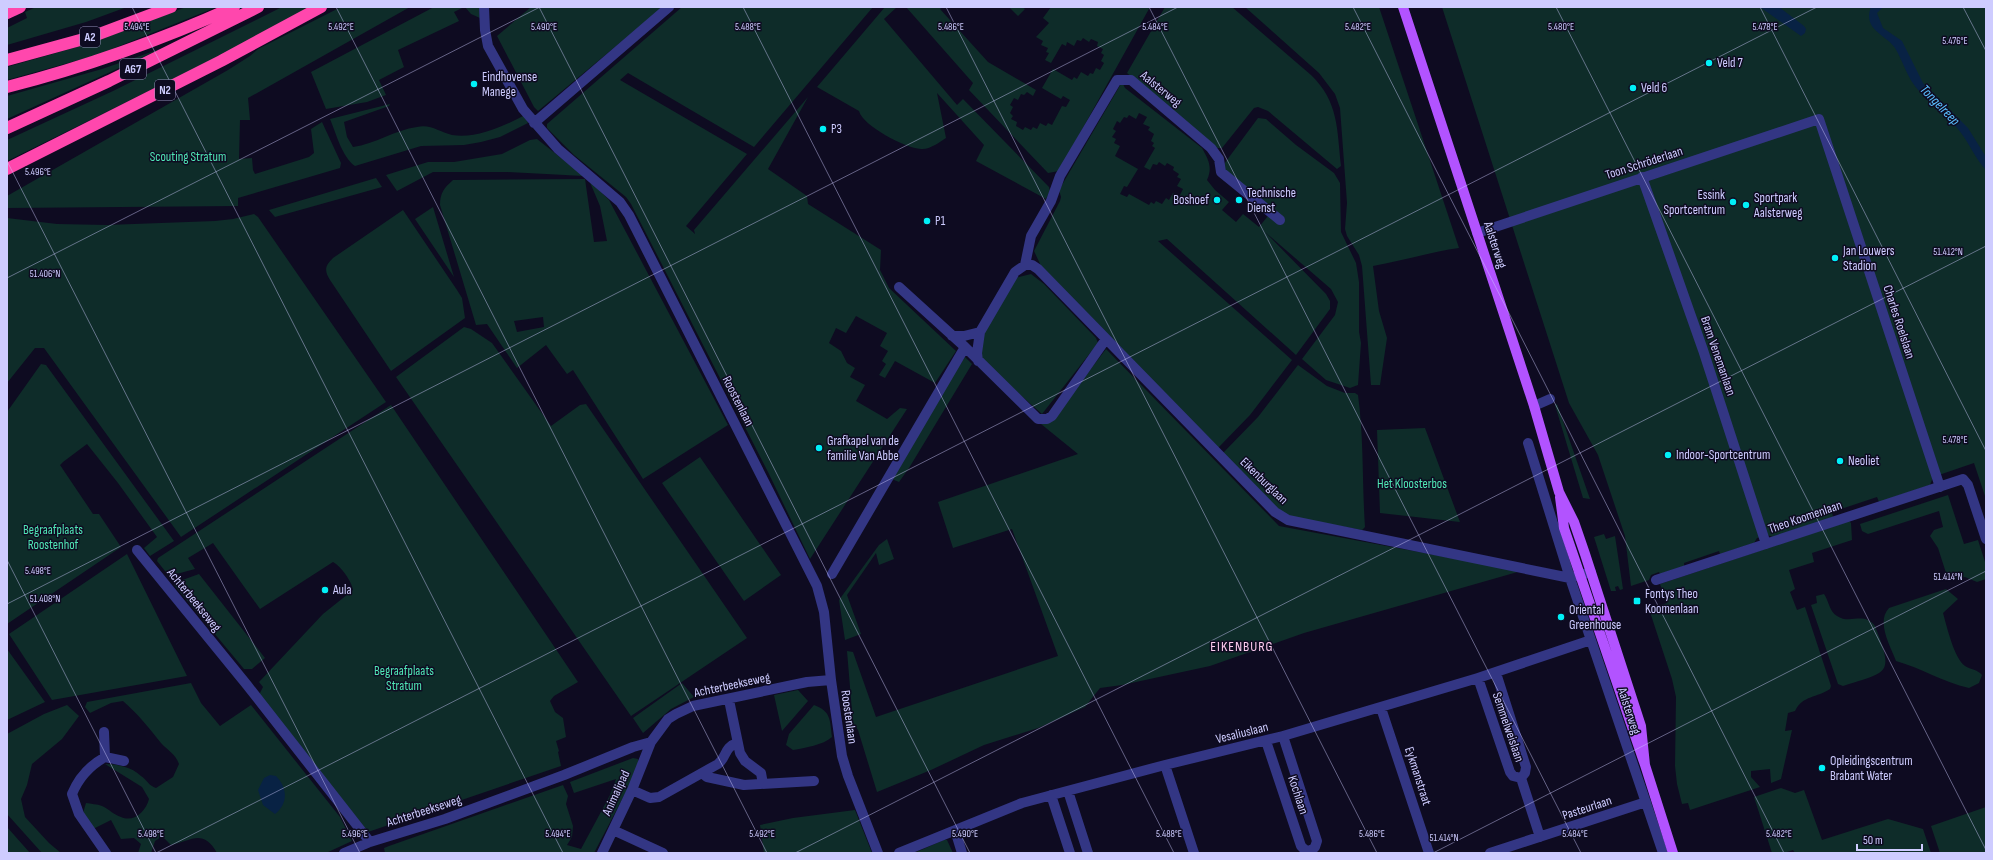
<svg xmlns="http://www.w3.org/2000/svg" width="1993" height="860" viewBox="0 0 1993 860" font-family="'Sofia Sans Condensed',sans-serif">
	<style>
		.green { fill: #0e2c29; fill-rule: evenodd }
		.water { fill: #082244 }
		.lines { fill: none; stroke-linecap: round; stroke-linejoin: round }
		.minor { stroke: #333684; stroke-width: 10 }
		.major { stroke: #b253ff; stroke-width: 10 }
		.highway { stroke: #ff47ad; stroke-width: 12 }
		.ticks { fill: none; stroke: #ceccff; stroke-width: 1; stroke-opacity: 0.45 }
		.poi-dot { fill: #00f0f7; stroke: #0e0b21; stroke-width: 1.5 }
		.labels { text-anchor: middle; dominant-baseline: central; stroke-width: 3; stroke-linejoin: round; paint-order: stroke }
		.shield { fill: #0e0b21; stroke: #9492bc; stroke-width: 1 }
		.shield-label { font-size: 12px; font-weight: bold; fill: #ceccff }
		.poi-label { font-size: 13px; fill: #ceccff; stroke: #0e0b21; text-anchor: start }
		.street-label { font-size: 13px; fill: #ceccff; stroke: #0e0b21 }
		.park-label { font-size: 13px; fill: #50e7b6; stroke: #0e0b21 }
		.water-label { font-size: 14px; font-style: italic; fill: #5abfff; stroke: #0e0b21 }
		.neighbourhood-label { font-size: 14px; letter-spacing: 1px; fill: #ffcef1; stroke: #0e0b21 }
		.ticks-label { font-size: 10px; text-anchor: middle; fill: #ceccff; stroke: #0e0b21; stroke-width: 3; stroke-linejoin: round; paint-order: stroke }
	</style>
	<rect width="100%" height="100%" fill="#0e0b21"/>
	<path class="green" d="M 36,7 L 127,7 L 86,22 L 7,45 L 7,28 L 27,18 L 25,12 Z
		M 186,7 L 217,7 L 97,55 L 7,80 L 7,67 L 91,43 Z
		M 282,7 L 310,7 L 218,57 L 7,161 L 7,140 L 113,91 Z
		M 341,7 L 410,7 L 248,98 L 250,120 L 240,120 L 239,159 L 252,158 L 253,170 L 255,174 L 309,157 L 314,153 L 311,129 L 322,122 L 341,163 L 340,168 L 238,198 L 238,206 L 7,208 L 7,196 L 228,70 L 250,56 L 258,49 Z
		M 434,7 L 464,7 L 454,12 L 459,21 L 398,50 L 404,67 L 379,80 L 386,95 L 367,102 L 326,109 L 311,72 Z
		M 465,7 L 479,7 L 480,18 L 471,14 Z
		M 531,7 L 663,7 L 538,111 L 534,107 L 497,36 Z
		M 682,7 L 873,7 L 754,147 L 628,73 L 620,80 L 747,154 L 686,226 L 695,234 L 694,230 L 808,97 L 768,169 L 807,196 L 808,204 L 881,250 L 880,270 L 889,288 L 956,351 L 935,383 L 895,361 L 885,378 L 879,375 L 886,364 L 882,361 L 888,351 L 880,346 L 887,333 L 856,316 L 846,333 L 836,328 L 829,343 L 841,351 L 847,363 L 855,368 L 850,377 L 865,385 L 856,401 L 887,419 L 900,408 L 907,409 L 810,559 L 768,472 L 631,204 L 626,197 L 574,155 L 547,128 L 547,124 Z
		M 885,7 L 897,7 L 884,19 L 957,105 L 963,99 L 1049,187 L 1050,191 L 1046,199 L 976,161 L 984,145 L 937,93 L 946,138 C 940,142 929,150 921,149 C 905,148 863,126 859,111 L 817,87 Z
		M 906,7 L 942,7 L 940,9 L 988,62 L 1036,90 L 1033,96 L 1027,92 L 1024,95 L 1021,94 L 1018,100 L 1014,98 L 1010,105 L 1013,107 L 1010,113 L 1013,116 L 1011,119 L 1017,122 L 1016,126 L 1023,130 L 1025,127 L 1031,130 L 1033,127 L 1037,129 L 1040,123 L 1046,126 L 1048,123 L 1052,125 L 1062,106 L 1066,107 L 1070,100 L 1063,96 L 1061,99 L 1042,88 L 1053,69 L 1072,80 L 1074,77 L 1077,79 L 1081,72 L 1088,76 L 1090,73 L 1093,74 L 1096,68 L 1100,70 L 1104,63 L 1101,61 L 1104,55 L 1101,53 L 1103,49 L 1097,46 L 1098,42 L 1091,39 L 1089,42 L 1083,38 L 1081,41 L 1077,40 L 1074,46 L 1067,42 L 1066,46 L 1062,44 L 1051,63 L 1045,60 L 1049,53 L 1046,52 L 1048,48 L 1041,45 L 1043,41 L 1036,37 L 1049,23 L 1043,18 L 1051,7 L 1150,7 L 1059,171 L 1048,173 L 969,90 L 973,83 Z
		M 1009,7 L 1022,7 L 1025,9 L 1018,16 Z
		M 1165,7 L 1232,7 L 1311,75 C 1339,102 1337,130 1341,166 L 1337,169 L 1268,111 L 1258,107 L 1254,108 L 1222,148 L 1217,148 L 1127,73 Z
		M 1245,7 L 1379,7 L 1459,248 C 1430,252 1402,261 1373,266 L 1379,311 L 1387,338 L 1380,385 L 1371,385 L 1362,266 L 1359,255 L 1347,236 L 1345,229 L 1347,203 L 1340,108 L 1335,94 L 1319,73 Z
		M 1442,7 L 1986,7 L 1986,499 L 1974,463 L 1933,477 L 1930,485 L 1879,502 L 1877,497 L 1832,512 L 1833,517 L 1773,537 L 1767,535 L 1757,538 L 1754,543 L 1720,554 L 1719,551 L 1684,563 L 1684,566 L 1660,574 L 1659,572 L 1651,575 L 1649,580 L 1631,586 L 1625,536 L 1598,455 L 1569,403 Z
		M 163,48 L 7,119 L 7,96 L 102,69 Z
		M 1122,82 L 1125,88 L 1202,148 C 1208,159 1213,167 1207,180 L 1215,190 L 1229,202 L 1222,210 L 1236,222 L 1243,214 L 1259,227 L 1272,211 L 1225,170 L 1224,164 L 1258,118 L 1266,119 L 1296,145 L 1334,173 L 1340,183 L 1341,232 L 1356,263 L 1359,282 L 1359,332 L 1361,343 L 1358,385 L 1350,388 L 1326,380 L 1302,359 L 1335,315 L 1338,302 L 1331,289 L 1265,232 L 1326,294 L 1330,301 L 1330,309 L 1296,355 L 1167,239 L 1158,241 L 1292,360 L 1250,415 L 1218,448 L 1041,266 L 1034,251 L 1060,201 L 1061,197 L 1059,190 ZM 1139,113 L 1147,117 L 1143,124 L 1150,127 L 1148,130 L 1154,134 L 1151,141 L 1154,143 L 1152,146 L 1155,148 L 1144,167 L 1150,170 L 1153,164 L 1157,165 L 1159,162 L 1165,166 L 1167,163 L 1174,167 L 1173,170 L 1179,174 L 1177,177 L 1181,179 L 1177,186 L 1183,189 L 1179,197 L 1173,193 L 1169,200 L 1166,198 L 1162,204 L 1156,201 L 1154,204 L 1151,202 L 1149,205 L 1129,194 L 1127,197 L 1120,194 L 1124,186 L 1127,187 L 1138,169 L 1115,156 L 1120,146 L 1114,143 L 1116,139 L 1112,137 L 1116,131 L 1113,129 L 1117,121 L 1120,123 L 1124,117 L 1127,118 L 1129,115 L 1136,119 Z
		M 390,104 L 389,106 L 344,122 L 347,137 L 353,147 C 375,144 395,130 417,127 C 431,124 439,132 452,135 C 476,139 504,126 525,115 L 528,123 L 500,137 L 481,142 L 464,145 L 421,146 L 355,166 C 342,157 336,133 330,119 Z
		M 537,139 L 584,176 L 507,172 L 433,172 L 397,191 L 386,175 L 428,162 L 454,162 L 502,154 L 530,140 Z
		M 376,178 L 382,187 L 275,217 L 269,210 Z
		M 585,179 L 594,242 L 607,241 L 600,206 L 589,180 L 609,200 L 728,425 L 643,479 L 573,370 L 567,374 L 546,345 L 517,368 L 487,324 L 476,325 L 440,205 C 440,193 444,188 453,180 ZM 543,317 L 544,327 L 517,332 L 514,321 Z
		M 433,207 L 454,277 L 415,219 Z
		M 403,210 L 457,290 L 462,298 L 465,318 L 391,371 L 330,280 C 324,270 325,266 333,258 Z
		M 254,214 L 258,217 L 386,402 L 181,537 L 44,348 L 35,348 L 7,383 L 7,218 L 57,224 L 107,225 L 215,221 L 233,219 Z
		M 1031,274 L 1044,284 L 1096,338 L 1098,343 L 1042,414 L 980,359 L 982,332 L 1015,278 Z
		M 464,327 L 471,329 L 492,343 L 551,426 L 580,405 L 586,404 L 747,638 L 631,716 L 396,377 Z
		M 1106,349 L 1279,526 L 1521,571 L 1304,633 L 1210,666 L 1122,685 L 1100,688 L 1085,707 L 1038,728 L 984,745 L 931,770 L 877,792 L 858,730 L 853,723 L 847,651 L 853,652 L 876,717 L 1058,656 L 1012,529 L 953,548 L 938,502 L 1078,454 L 1041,424 L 1061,408 Z
		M 965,357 L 972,364 L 909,468 L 899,482 L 887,477 Z
		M 41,364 L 46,365 L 174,541 L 150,556 L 144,548 L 157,537 L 118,483 L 87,444 L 63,462 L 60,465 L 93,514 L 99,514 L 121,547 L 7,624 L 7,412 Z
		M 1298,365 L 1327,386 L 1345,393 L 1355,393 L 1358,395 C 1364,439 1362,483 1365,527 L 1362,530 L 1291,517 L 1276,509 L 1223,453 L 1258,417 Z
		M 1557,404 L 1590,499 L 1583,498 L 1555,405 Z
		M 391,405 L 578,682 L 554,696 L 550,701 L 555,712 L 563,718 L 566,737 L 556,741 L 559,751 L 558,752 L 561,766 L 368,832 L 259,695 L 263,687 L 259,682 L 323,614 L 353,590 C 352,582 341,566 333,562 L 260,609 L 213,543 L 188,558 L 195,569 L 169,576 L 157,561 L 158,558 Z
		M 1425,428 L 1460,522 L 1380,513 L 1377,430 Z
		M 700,457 L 781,575 L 744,601 L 662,483 Z
		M 1948,495 L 1964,544 L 1978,540 L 1986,565 L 1986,579 L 1977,582 L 1965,577 L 1953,580 L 1947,576 L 1938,548 L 1930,536 L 1934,530 L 1943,527 L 1939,511 L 1868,534 L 1862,531 L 1860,524 Z
		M 1849,521 L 1851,523 L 1852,540 L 1812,553 L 1814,562 L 1789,570 L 1795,589 L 1790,592 L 1797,610 L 1805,607 L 1831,686 L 1830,689 C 1817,698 1803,695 1795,711 L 1788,713 L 1785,731 L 1792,730 L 1781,779 L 1771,783 L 1770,769 L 1751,771 L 1751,777 L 1760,787 L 1690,810 L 1688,803 L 1682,804 L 1677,784 L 1675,766 L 1676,697 L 1672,679 L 1649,609 L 1667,603 L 1660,584 Z
		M 1604,534 L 1606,539 L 1615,536 L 1623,589 L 1620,590 L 1618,586 L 1615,587 L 1616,591 L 1611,591 L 1594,537 Z
		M 887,539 L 894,559 L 879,565 L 876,553 L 847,595 L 861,634 L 845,640 L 839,600 L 879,545 Z
		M 127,554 L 187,676 L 52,700 L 9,634 Z
		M 199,574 L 265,658 L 252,669 L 244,669 L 174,585 L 177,582 Z
		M 1946,589 L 1958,599 L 1943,613 C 1947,627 1954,658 1965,666 C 1971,670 1977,669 1982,675 L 1979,683 L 1969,688 C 1943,682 1921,668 1896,661 C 1890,645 1876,622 1889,608 Z
		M 1824,594 C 1829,601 1829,611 1837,616 C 1850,625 1864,611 1875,626 C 1894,675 1889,671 1843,686 L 1838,684 L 1811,605 L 1817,603 L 1816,596 Z
		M 7,649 L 45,702 L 7,720 Z
		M 191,683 L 201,703 L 220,726 L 251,705 L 340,817 L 352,841 L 326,853 L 217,853 C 203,828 191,841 171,845 L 165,839 L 161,837 L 155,841 L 151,853 L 138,853 L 141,844 L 134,838 L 121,839 L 111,820 L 93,829 L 83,813 L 86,803 C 91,804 97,804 102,806 C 109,809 114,815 121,817 C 134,823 146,811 149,799 L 142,787 L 105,764 C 117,764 132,767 141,776 C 147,780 149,786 156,788 L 173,777 L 179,764 C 175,753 168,751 161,743 C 150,729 137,713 123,701 L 111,703 L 90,713 L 85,707 L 87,702 Z
		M 682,683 L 694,697 L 671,709 L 643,733 L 633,718 Z
		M 798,690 L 808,701 L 782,731 L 774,695 Z
		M 67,705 L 79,716 L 62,739 L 32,764 L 27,785 L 21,799 L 25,817 L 49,843 L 61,853 L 42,853 L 7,814 L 7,734 L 44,714 Z
		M 814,705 C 831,711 830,720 832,737 C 823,745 805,748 793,750 L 786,745 L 789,734 Z
		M 633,758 L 638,759 L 639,767 L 594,853 L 385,853 L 384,848 L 389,846 L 563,785 L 568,796 L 566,804 L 573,826 L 572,837 L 567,845 L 581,849 L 610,795 L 616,779 L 574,793 L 570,782 Z
		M 1781,788 L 1795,793 L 1804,790 L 1822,840 L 1888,819 L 1923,829 L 1931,853 L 1795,853 L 1793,850 L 1784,853 L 1772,853 L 1754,797 Z
		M 1986,807 L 1986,853 L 1940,853 L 1931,826 Z
		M 855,810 L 872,853 L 764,853 L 760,825 L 793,818 Z
		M 7,827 L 30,853 L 7,853 Z
		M 944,840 L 947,840 L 953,853 L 914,853 Z"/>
	<path class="water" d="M 1760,7 L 1779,7 L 1804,26 L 1806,29 L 1805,33 L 1801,36 Z
		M 1871,7 L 1883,7 L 1877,13 L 1883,28 L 1902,41 L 1923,83 L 1968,128 L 1986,157 L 1986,170 C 1974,157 1969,142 1958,129 C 1948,116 1930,104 1919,91 C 1907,78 1904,63 1895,48 C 1887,35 1862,30 1871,7 Z
		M 270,775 L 276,776 C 287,787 289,803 275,814 L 263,805 L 258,790 L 264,778 Z"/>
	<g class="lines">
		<path class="minor" d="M 484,7 L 485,30 L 488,46 L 523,109 L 558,149 L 620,202 L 629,215 L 817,586 L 824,612 L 831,680 L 842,756 L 848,776 L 878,853
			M 534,123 L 669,7
			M 1642,177 L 1703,350 L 1766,544
			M 1477,233 L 1819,119 L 1940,487
			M 1025,265 L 1031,236 L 1051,201 L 1060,176 L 1117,80 L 1131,80 L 1211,148 L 1219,159 L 1221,172 L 1280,220
			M 899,287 L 965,347 L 1038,419 L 1047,419 L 1052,416 L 1106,339
			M 952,336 L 964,336 L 980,332
			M 978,361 L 977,353 L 980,332 L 1015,272 L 1025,265 L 1032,265 L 1038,269 L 1275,512 L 1288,520 L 1570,578 L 1591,572
			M 1534,406 L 1550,399
			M 1528,443 L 1570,578 L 1663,853
			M 137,550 L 247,685 L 370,842
			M 832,574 L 965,347
			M 1656,580 L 1963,479 L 1968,485 L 1986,539
			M 1496,673 L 1526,767 L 1525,773 L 1521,778
			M 1478,678 L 1510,772 L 1513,776 L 1521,778
			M 729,700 L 740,753 L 745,761 L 761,773 L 763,784
			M 1381,708 L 1429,853
			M 104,732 L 105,757
			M 1283,736 L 1317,841 L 1315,847 L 1311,851
			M 1266,741 L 1301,846 L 1305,850 L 1311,851
			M 1165,765 L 1194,853
			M 702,773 L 707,777 L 744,785 L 814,781
			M 1521,778 L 1540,837
			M 632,790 L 650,798 L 659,797 L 718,764 C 727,757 724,747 737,743
			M 1068,791 L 1088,853
			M 1051,795 L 1070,853
			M 613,830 L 663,853
			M 955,830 L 962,853
			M 106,853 L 79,814 L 72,794 C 79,777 89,766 105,757 L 124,761
			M 344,853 L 370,842 L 445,819 L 564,775 L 633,747 L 651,742 L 668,719 L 676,714 L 693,706 L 807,682 L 831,680
			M 602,853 L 632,790 L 651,742
			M 899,853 L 1022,803 L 1165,765 L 1283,736 L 1478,678 L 1591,640
			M 1490,853 L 1646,802"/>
		<path class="major" d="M 1403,7 L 1534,406 L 1559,492 L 1574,522 L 1585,554 L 1641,726 L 1645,765
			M 1560,497 L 1564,528 L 1645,765 L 1673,853"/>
		<path class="highway" d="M 7,13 L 20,7
			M 7,60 L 91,37 L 171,7
			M 7,87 C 85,67 161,40 234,7
			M 7,128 L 109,81 L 258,7
			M 7,169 L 221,61 L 321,7"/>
	</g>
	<path class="ticks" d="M 132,7 L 563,853M 336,7 L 767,853M 539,7 L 970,853M 743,7 L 1174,853M 946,7 L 1377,853M 1149,7 L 1581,853M 1353,7 L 1784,853M 1556,7 L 1986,850M 1760,7 L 1986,451M 1963,7 L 1986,51M 7,161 L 360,853M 7,278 L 540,7M 7,560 L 156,853M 7,604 L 1178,7M 156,853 L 1817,7M 795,853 L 1986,246M 1433,853 L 1986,571"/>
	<g class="poi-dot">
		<circle cx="1709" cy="63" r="4"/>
		<circle cx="474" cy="84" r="4"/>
		<circle cx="1633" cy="88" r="4"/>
		<circle cx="823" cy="129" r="4"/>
		<circle cx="1217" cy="200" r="4"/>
		<circle cx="1239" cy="200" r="4"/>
		<circle cx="1733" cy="202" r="4"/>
		<circle cx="1746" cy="205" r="4"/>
		<circle cx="927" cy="221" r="4"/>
		<circle cx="1835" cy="258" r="4"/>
		<circle cx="819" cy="448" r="4"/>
		<circle cx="1668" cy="455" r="4"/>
		<circle cx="1840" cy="461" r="4"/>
		<circle cx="325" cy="590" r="4"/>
		<rect x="1633" y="597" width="8" height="8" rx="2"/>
		<circle cx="1561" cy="617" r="4"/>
		<circle cx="1822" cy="768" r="4"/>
	</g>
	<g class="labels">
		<g class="shield">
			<rect x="80" y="27" width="20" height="20" rx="3"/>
			<rect x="120" y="59" width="26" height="20" rx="3"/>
			<rect x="155" y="80" width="20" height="20" rx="3"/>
		</g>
		<g class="shield-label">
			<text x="90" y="37">A2</text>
			<text x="133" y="69">A67</text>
			<text x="165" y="90">N2</text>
		</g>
		<g class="poi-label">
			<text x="1717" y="63">Veld 7</text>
			<text x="482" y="77">Eindhovense<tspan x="482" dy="15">Manege</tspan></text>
			<text x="1641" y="88">Veld 6</text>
			<text x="831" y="129">P3</text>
			<text x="1247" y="193">Technische<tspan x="1247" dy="15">Dienst</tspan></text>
			<text x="1725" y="195" text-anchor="end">Essink<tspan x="1725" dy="15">Sportcentrum</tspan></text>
			<text x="1754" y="198">Sportpark<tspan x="1754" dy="15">Aalsterweg</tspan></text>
			<text x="1209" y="200" text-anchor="end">Boshoef</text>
			<text x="935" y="221">P1</text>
			<text x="1843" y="251">Jan Louwers<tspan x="1843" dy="15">Stadion</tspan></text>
			<text x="827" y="441">Grafkapel van de<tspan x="827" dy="15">familie Van Abbe</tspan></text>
			<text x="1676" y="455">Indoor-Sportcentrum</text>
			<text x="1848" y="461">Neoliet</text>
			<text x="333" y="590">Aula</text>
			<text x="1645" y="594">Fontys Theo<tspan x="1645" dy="15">Koomenlaan</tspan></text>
			<text x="1569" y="610">Oriental<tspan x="1569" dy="15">Greenhouse</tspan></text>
			<text x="1830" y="761">Opleidingscentrum<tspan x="1830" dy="15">Brabant Water</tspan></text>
		</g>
		<g class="street-label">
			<text transform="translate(1161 89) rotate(39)">Aalsterweg</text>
			<text transform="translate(1644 163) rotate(-18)">Toon Schröderlaan</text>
			<text transform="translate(1495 245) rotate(72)">Aalsterweg</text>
			<text transform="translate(1899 322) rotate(72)">Charles Roelslaan</text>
			<text transform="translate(1718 356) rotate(71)">Bram Venemanlaan</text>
			<text transform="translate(738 401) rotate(63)">Roostenlaan</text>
			<text transform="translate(1264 481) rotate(44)">Eikenburglaan</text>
			<text transform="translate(1805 517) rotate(-19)">Theo Koomenlaan</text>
			<text transform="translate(194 600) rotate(51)">Achterbeekseweg</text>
			<text transform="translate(732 685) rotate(-12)">Achterbeekseweg</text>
			<text transform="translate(1629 711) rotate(72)">Aalsterweg</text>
			<text transform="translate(849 717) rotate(82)">Roostenlaan</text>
			<text transform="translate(1508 727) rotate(71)">Semmelweislaan</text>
			<text transform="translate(1242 733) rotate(-14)">Vesaliuslaan</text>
			<text transform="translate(1418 776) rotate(72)">Eykmanstraat</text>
			<text transform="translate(616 793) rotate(-65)">Animalipad</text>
			<text transform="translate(1298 795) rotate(72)">Kochlaan</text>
			<text transform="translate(1587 808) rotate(-18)">Pasteurlaan</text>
			<text transform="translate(424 811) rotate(-18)">Achterbeekseweg</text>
		</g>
		<g class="park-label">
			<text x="188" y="157">Scouting Stratum</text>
			<text x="1412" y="484">Het Kloosterbos</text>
			<text x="53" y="530">Begraafplaats<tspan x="53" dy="15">Roostenhof</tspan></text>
			<text x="404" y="671">Begraafplaats<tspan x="404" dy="15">Stratum</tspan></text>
		</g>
		<g class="water-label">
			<text transform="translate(1940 105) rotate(46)">Tongelreep</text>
		</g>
		<g class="neighbourhood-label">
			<text x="1242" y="646">EIKENBURG</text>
		</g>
	</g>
	<g class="ticks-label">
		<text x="137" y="30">5.494°E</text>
		<text x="341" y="30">5.492°E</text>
		<text x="544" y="30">5.490°E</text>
		<text x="748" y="30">5.488°E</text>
		<text x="951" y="30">5.486°E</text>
		<text x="1155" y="30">5.484°E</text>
		<text x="1358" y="30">5.482°E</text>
		<text x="1561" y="30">5.480°E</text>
		<text x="1765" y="30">5.478°E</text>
		<text x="1955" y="44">5.476°E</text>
		<text x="38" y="175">5.496°E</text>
		<text x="1948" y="255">51.412°N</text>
		<text x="45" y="277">51.406°N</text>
		<text x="1955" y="443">5.478°E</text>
		<text x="38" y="574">5.498°E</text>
		<text x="1948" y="580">51.414°N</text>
		<text x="45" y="602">51.408°N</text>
		<text x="151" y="837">5.498°E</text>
		<text x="355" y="837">5.496°E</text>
		<text x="558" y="837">5.494°E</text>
		<text x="762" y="837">5.492°E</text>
		<text x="965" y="837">5.490°E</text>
		<text x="1169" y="837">5.488°E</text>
		<text x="1372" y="837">5.486°E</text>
		<text x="1575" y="837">5.484°E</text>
		<text x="1779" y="837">5.482°E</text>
		<text x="1444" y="841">51.414°N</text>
	</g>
	<rect width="1993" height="860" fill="none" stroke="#ceccff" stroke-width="16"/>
	<path d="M1857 844v6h65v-6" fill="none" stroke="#ceccff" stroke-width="2"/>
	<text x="1863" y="844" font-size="12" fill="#ceccff" stroke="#0e0b21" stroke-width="3" paint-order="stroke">50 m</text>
</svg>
